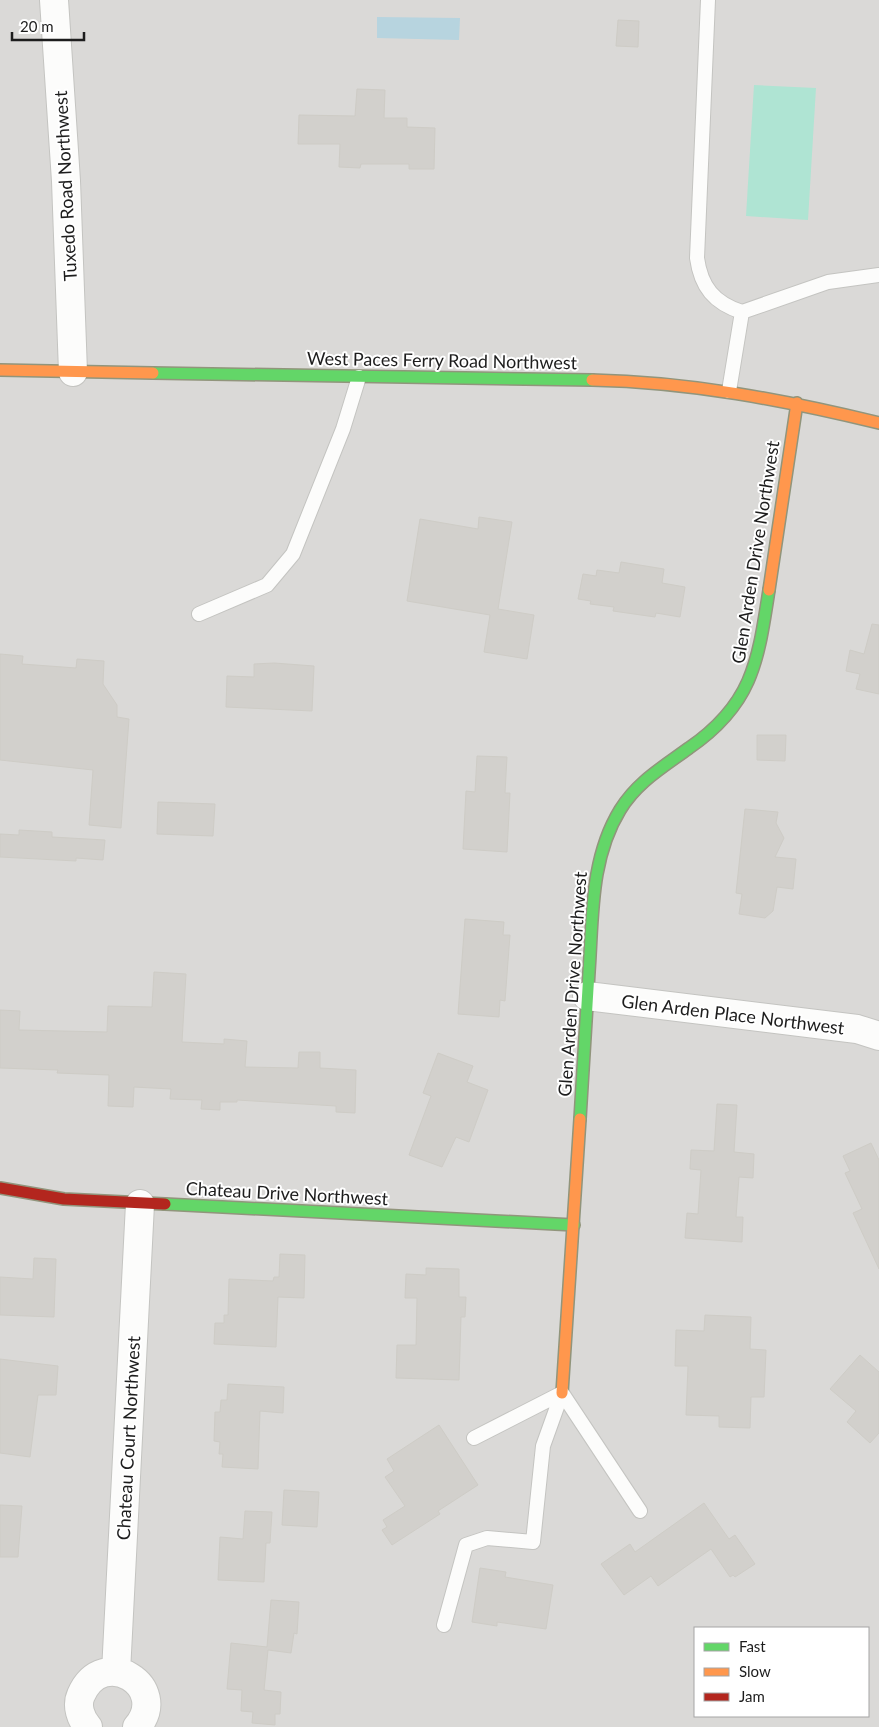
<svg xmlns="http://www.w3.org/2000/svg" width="879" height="1727" viewBox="0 0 879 1727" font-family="Lato,sans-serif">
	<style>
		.residential { fill: #dad9d7; fill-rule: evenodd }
		.pitch { fill: #afe4d3 }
		.water { fill: #b7d4df }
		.building { fill: #d2d0cc; stroke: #ceccc6 }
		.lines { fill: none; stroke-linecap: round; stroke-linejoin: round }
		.lane-casing { stroke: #c4c4c1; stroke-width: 16 }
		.street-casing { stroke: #c4c4c1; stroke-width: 30 }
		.fast-casing { stroke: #91957c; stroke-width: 14 }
		.slow-casing { stroke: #91957c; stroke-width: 14 }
		.jam-casing { stroke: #91957c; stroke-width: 14 }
		.lane { stroke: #fcfcfb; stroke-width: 14 }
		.street { stroke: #fcfcfb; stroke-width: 28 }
		.fast { stroke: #63d668; stroke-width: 11 }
		.slow { stroke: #ff974d; stroke-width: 11 }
		.jam { stroke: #b3261e; stroke-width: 11 }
		.labels { text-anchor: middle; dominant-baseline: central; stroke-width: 4; stroke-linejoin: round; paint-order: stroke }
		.street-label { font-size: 18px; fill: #1d1d1d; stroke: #fff }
	</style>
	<rect width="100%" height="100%" fill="#ebeae5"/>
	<path class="residential" d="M 0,0 L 879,0 L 879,1727 L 0,1727 ZM 695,1628 L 868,1628 L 868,1716 L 695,1716 Z"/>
	<path class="pitch" d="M 754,85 L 816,88 L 808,220 L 746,216 Z"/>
	<path class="water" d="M 377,17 L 460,18 L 459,40 L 377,38 Z"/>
	<path class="building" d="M 618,20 L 639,21 L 638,47 L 616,46 Z
		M 357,89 L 385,90 L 384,118 L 407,118 L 407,127 L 435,128 L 434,169 L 409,169 L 409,164 L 361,164 L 360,168 L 339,167 L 340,144 L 298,144 L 299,115 L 355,116 Z
		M 479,517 L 512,522 L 498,609 L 534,615 L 527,659 L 484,652 L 490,615 L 407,601 L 420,519 L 478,529 Z
		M 621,562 L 664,569 L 662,583 L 685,587 L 680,617 L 656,613 L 655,617 L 613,611 L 614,607 L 590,604 L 591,601 L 578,599 L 583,574 L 596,576 L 597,570 L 619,573 Z
		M 872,624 L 879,625 L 879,694 L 856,689 L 860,674 L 846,671 L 850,650 L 864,654 Z
		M 0,654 L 23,656 L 22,664 L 76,668 L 77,659 L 104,661 L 103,684 L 117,705 L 117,717 L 129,719 L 121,828 L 89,825 L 93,770 L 0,760 Z
		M 274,663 L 314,666 L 312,711 L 226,707 L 227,676 L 254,677 L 254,664 Z
		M 757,735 L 786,735 L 785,761 L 757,760 Z
		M 477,756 L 507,757 L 505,793 L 510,793 L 507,852 L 463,849 L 466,791 L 475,792 Z
		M 158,802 L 215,804 L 213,836 L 157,834 Z
		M 745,809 L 778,812 L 776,823 L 784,838 L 775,857 L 796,859 L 793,889 L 777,887 L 773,911 L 765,918 L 739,914 L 742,894 L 736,893 Z
		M 19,830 L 52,832 L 52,837 L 105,840 L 103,860 L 76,858 L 76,861 L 0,857 L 0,834 L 19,835 Z
		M 465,919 L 504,922 L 503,935 L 510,935 L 505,1001 L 500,1000 L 499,1017 L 458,1014 Z
		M 154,972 L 186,974 L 182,1042 L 224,1044 L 224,1039 L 247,1041 L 245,1067 L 298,1068 L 299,1052 L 320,1052 L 320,1068 L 356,1070 L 355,1113 L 336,1112 L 336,1106 L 237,1100 L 237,1102 L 220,1102 L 220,1110 L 201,1109 L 202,1100 L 170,1099 L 171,1089 L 134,1087 L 133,1107 L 108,1106 L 109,1075 L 57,1073 L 58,1070 L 0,1068 L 0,1010 L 20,1011 L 19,1030 L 107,1032 L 108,1006 L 152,1007 Z
		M 438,1053 L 473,1066 L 467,1082 L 488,1090 L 469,1142 L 456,1137 L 442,1167 L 409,1155 L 431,1096 L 423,1093 Z
		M 717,1104 L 737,1105 L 734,1152 L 754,1154 L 753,1178 L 739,1177 L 736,1217 L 743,1217 L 742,1242 L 685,1238 L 687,1213 L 698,1214 L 701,1170 L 690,1169 L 691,1150 L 714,1151 Z
		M 871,1143 L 879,1160 L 879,1269 L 853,1213 L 862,1209 L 845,1173 L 850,1171 L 843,1156 Z
		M 280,1254 L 305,1255 L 304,1298 L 278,1297 L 276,1347 L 214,1344 L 215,1323 L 224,1323 L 224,1315 L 228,1315 L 229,1279 L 273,1281 L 274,1277 L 279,1277 Z
		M 34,1258 L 56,1259 L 54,1317 L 0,1315 L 0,1277 L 33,1279 Z
		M 426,1268 L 459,1269 L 459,1297 L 466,1297 L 465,1317 L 461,1317 L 459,1380 L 396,1378 L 397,1345 L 416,1345 L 417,1298 L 405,1298 L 406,1274 L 426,1275 Z
		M 705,1315 L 751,1317 L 750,1349 L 766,1350 L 764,1397 L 751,1397 L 750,1428 L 719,1427 L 719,1416 L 686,1415 L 688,1366 L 675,1366 L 676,1330 L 704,1331 Z
		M 860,1355 L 879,1372 L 879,1433 L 870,1443 L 847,1422 L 856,1411 L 830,1389 Z
		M 0,1359 L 58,1366 L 56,1395 L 38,1395 L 30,1457 L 0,1453 Z
		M 228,1384 L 284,1387 L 283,1413 L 260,1411 L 258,1469 L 222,1467 L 223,1454 L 219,1454 L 220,1442 L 214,1441 L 215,1412 L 220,1412 L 221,1400 L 227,1400 Z
		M 439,1425 L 478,1485 L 438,1511 L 440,1514 L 392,1545 L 382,1530 L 387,1527 L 383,1520 L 405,1506 L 385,1477 L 394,1471 L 387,1459 Z
		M 284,1490 L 319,1492 L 317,1527 L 282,1525 Z
		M 704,1503 L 729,1539 L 735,1535 L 755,1564 L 735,1577 L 733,1575 L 730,1577 L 711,1549 L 658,1586 L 651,1576 L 624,1595 L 601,1564 L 630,1544 L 635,1552 Z
		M 0,1505 L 22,1506 L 18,1557 L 0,1557 Z
		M 245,1511 L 272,1512 L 270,1543 L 266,1543 L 264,1582 L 218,1580 L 220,1537 L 243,1539 Z
		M 480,1568 L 506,1572 L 505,1577 L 553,1585 L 546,1629 L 497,1622 L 497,1626 L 472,1622 Z
		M 271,1600 L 299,1602 L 297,1634 L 294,1633 L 291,1653 L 268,1650 L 264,1690 L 281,1692 L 280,1714 L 275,1714 L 275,1725 L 252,1723 L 253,1712 L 241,1711 L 242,1690 L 227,1689 L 231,1643 L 267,1647 Z"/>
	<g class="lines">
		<g class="lane-casing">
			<path id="lane" d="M 708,0 L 697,258 C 701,287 714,303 742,312
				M 729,391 L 742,312 L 828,282 L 879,275
				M 199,614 L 267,585 L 293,554 L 343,429 L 359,377
				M 562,1393 L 640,1511
				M 474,1438 L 562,1393
				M 444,1625 L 466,1545 L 487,1538 L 533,1542 L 543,1446 L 562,1393"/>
		</g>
		<g class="street-casing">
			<path id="street" d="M 54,0 L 66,181 L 73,372
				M 587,996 L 857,1029 L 879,1036
				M 116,1672 L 140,1204
				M 88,1727 C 81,1719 76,1706 81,1695 C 103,1644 171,1687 137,1727"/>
		</g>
		<g class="fast-casing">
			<path id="fast" d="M 153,373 L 592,380
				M 580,1119 C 583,1070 586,1021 589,972 C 593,917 590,859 620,810 C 637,782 663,767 689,748 C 753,704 758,661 769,590
				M 165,1204 L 574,1225"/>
		</g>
		<g class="slow-casing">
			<path id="slow" d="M 0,370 L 153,373
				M 592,380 C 690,382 784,400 879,423
				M 769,590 L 797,403
				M 562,1393 L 580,1119"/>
		</g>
		<g class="jam-casing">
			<path id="jam" d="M 0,1188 L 64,1199 L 165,1204"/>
		</g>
		<use href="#lane" class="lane"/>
		<use href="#street" class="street"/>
		<use href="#fast" class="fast"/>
		<use href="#slow" class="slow"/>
		<use href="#jam" class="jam"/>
	</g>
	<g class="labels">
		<g class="street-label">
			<text transform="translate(65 186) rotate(-93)">Tuxedo Road Northwest</text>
			<text transform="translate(442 360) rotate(1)">West Paces Ferry Road Northwest</text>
			<text transform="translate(755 552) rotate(-81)">Glen Arden Drive Northwest</text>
			<text transform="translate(572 984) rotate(-86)">Glen Arden Drive Northwest</text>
			<text transform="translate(733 1014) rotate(7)">Glen Arden Place Northwest</text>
			<text transform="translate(287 1193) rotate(3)">Chateau Drive Northwest</text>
			<text transform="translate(128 1438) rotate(-87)">Chateau Court Northwest</text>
		</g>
	</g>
	<rect x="694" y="1627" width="175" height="90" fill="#ffffff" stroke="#a5a5a5"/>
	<rect x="704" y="1643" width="25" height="8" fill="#63d668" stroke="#a5a5a5"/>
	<text x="739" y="1652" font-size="15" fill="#1d1d1d">Fast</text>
	<rect x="704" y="1668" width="25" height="8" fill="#ff974d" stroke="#a5a5a5"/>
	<text x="739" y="1677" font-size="15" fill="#1d1d1d">Slow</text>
	<rect x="704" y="1693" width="25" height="8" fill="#b3261e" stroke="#a5a5a5"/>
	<text x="739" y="1702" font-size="15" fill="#1d1d1d">Jam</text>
	<path d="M12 32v8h72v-8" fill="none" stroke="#1d1d1d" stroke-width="2.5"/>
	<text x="20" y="32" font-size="15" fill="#1d1d1d" stroke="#ffffff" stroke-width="4" paint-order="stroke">20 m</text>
</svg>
